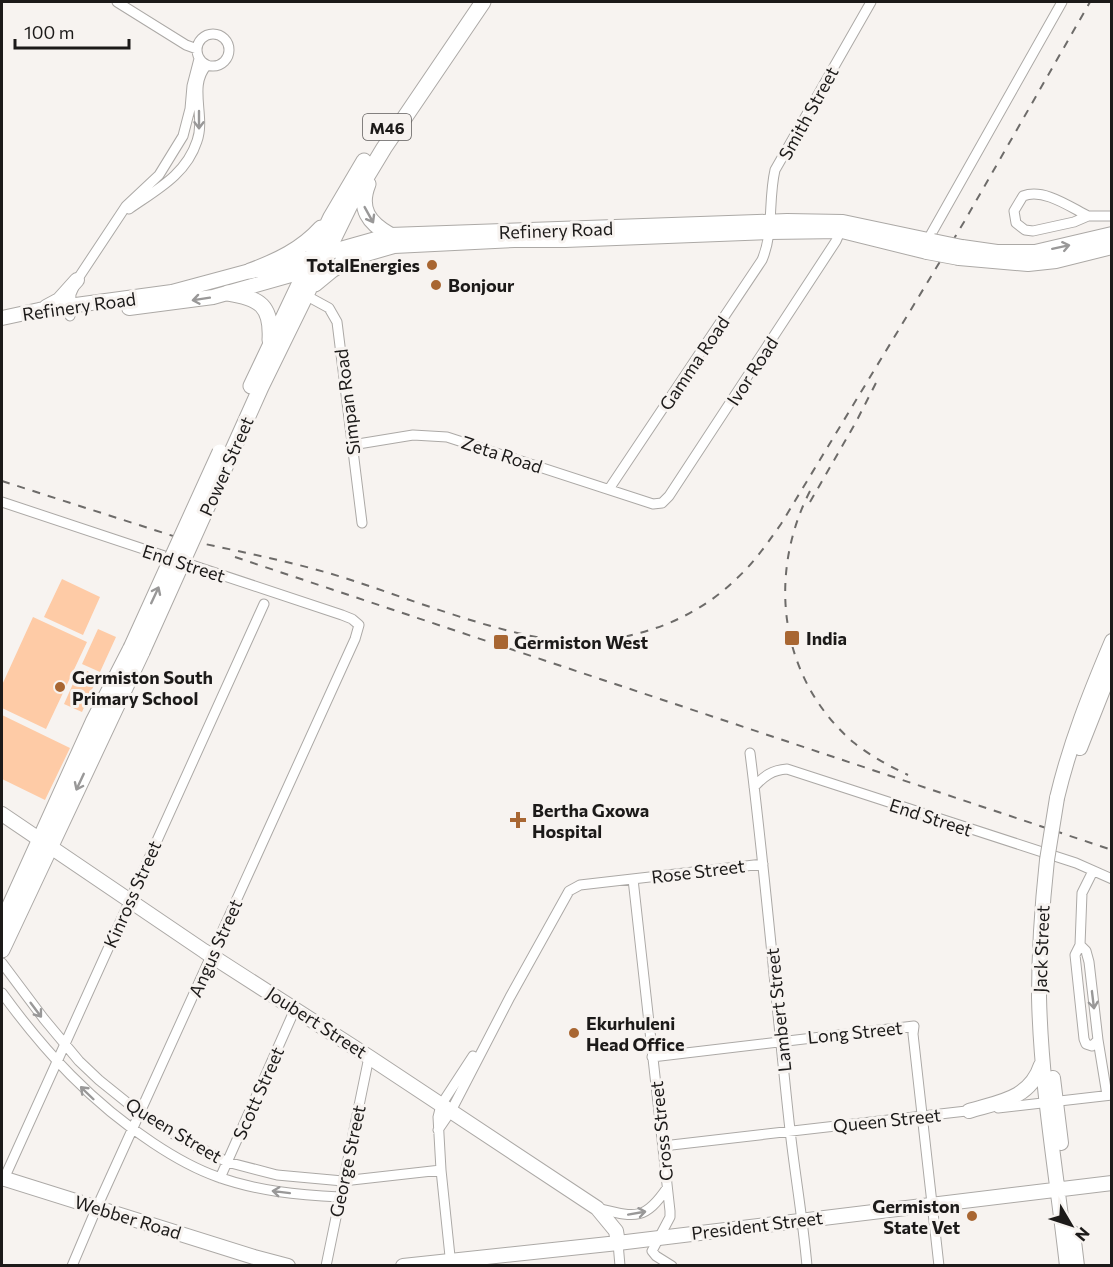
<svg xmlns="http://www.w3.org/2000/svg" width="1113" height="1267" viewBox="0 0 1113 1267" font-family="Commissioner,sans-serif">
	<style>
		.green { fill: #fecba6 }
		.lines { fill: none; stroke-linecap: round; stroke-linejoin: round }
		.street-casing { stroke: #aca9a6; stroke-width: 11 }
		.secondary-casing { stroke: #aca9a6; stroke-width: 16 }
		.primary-casing { stroke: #aca9a6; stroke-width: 17 }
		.street { stroke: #fff; stroke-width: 9 }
		.secondary { stroke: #fff; stroke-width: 14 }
		.primary { stroke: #fff; stroke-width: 15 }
		.rail { stroke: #6d6b69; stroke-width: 2; stroke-dasharray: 8 8; stroke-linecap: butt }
		.secondary-bridge-casing { stroke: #aca9a6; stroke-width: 16; stroke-linecap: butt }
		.primary-bridge-casing { stroke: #aca9a6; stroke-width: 17; stroke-linecap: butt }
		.secondary-bridge { stroke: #fff; stroke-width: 14 }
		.primary-bridge { stroke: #fff; stroke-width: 15 }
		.oneway { stroke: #999898 }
		.poi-dot { fill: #a86632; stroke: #f7f3f0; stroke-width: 2 }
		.labels { text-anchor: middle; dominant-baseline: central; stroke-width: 6; stroke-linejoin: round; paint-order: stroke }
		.shield { fill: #f7f3f0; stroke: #5e5b5a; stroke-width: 1.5 }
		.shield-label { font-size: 16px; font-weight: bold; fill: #1c1a19 }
		.street-label { font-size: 18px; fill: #1c1a19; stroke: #f7f3f0 }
		.poi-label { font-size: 18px; font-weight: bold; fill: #1c1a19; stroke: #f7f3f0; text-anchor: start }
	</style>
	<rect width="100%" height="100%" fill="#f7f3f0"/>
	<path class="green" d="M 62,579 L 100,597 L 83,635 L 44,617 Z
		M 33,617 L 87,642 L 46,729 L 2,708 L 2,685 Z
		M 98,629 L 116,637 L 100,672 L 82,664 Z
		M 80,668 L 98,676 L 82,712 L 64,704 Z
		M 2,715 L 70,748 L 45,800 L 2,779 Z"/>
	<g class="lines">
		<g class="street-casing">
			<path id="street" d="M 117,2 L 186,45 L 197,49
				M197 50a16 16 0 1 1 32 0a16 16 0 1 1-32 0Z
				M 129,209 C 156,190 186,175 197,141 C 206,116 188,86 207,65
				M 1088,216 C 1070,207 1044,188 1023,196 L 1014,211 L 1016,223 L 1025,230 L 1033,231 L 1074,222 L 1088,216 L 1112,216
				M 926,243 L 1062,2
				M 307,296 L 329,308 L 337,322 L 362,523
				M 70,316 L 71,294 L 77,280 L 126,206 L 159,175 L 183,136 L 190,109 L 192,86 L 199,59
				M 352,445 L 413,435 L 447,437 L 653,504 L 662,503 L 669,496 L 836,241 L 842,227
				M 609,489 L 762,260 C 774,232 768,200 775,170 L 871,2
				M 2,502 L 342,615 L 352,619 L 359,625 L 355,639 L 97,1207 L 72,1266
				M 750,753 C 766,879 776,1004 790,1130 C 795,1175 803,1220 807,1266
				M 754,787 C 764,776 772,770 787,769 L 1076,863 L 1112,879
				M 633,879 L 670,1211 L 670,1217 L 652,1251 L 656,1256 L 672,1266
				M 1080,945 L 1086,951 L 1089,962 L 1098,1040 L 1092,1046 L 1086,1044 L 1084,1039 L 1075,955 L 1080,945 L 1082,893 L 1093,871
				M 2,963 L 44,1019 L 79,1061 L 99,1080 L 140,1113 L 177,1136 L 227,1162 L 277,1175 L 343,1181 L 441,1170
				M 2,993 C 45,1052 92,1103 153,1143 C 174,1157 195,1169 218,1177 C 257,1191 298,1195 340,1197
				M 1098,1040 L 1107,1095
				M 652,1057 L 914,1026 L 913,1034 L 939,1266
				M 998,1108 L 1112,1095
				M 438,1130 L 451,1111 L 510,997 L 569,891 L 580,885 L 763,864
				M 663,1146 L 975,1110
				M 220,1178 L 295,1009
				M 3,1181 L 264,604
				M 597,1208 C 634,1217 644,1222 667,1188
				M 618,1243 L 620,1266
				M 326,1266 L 369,1057
				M 451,1266 L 441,1170 L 438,1117 L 441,1105 L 473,1056"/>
		</g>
		<g class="secondary-casing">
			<path id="secondary" d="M 962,247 L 997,252 L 1035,252 L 1112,234
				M 959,258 L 1028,264 L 1056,261 L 1112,247
				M 342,261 L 394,246 L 514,240 L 565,240 L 769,232 L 842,231 L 927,252
				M 46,307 L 59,300 L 77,280
				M 129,308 L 213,297 L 312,269
				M 2,318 L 39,310 L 172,292 L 250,271 L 273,268 L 390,235 L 787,221 L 843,222 L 933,241
				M 1080,748 L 1112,667
				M 1057,798 C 1070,743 1090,693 1112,641
				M 2,814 L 204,951 L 369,1057 L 597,1208 L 616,1231 L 618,1243
				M 1047,860 C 1042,906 1039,951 1039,997 C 1041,1087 1057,1176 1067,1266
				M 1053,1078 L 1061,1143
				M 969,1111 C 999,1102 1030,1099 1041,1065
				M 2,1178 L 254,1257 L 288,1266
				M 1073,1233 L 1077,1266
				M 403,1266 L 618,1243 L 1112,1183"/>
		</g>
		<g class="primary-casing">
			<path id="primary" d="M 368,184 C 358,209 369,223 390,235
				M 250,271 C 277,261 301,250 321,228
				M 315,284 L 332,270 L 351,258
				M 228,293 C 260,298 272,306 270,340
				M 251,386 L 331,217 L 364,161
				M 230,456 L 261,387 L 352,201 L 384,148 L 483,2
				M 2,923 L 93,722 L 131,648
				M 2,950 L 142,652"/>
		</g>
		<use href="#street" class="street"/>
		<use href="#secondary" class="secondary"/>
		<use href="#primary" class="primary"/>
		<path class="rail" d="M 2,481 L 198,544
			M 810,491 C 767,575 779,678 853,742 C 869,755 889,766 908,775
			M 810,502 L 856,422 L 878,379
			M 191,541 C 246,553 300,563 354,581 C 415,601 478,626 541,638 C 609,650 686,628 735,580 C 753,564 767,544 781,524 L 964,222 L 1090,2
			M 235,557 L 1112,850"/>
		<g class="secondary-bridge-casing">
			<path id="secondary-bridge" d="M 933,241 L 962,247
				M 927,252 L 959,258
				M 1047,860 L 1057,798"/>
		</g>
		<g class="primary-bridge-casing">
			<path id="primary-bridge" d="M 131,648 L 220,452
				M 142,652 L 230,456"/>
		</g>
		<use href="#secondary-bridge" class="secondary-bridge"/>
		<use href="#primary-bridge" class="primary-bridge"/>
	</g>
	<defs><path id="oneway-shaft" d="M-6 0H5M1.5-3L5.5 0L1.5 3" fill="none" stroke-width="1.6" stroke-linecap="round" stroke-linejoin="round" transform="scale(1.5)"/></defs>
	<g class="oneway">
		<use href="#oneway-shaft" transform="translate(199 120) rotate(90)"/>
		<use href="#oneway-shaft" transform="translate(369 215) rotate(61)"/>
		<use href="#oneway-shaft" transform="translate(1061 247) rotate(-12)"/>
		<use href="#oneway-shaft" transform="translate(201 299) rotate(171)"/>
		<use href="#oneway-shaft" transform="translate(155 595) rotate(-65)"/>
		<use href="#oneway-shaft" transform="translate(80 782) rotate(115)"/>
		<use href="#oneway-shaft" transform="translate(1093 1000) rotate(83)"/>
		<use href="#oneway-shaft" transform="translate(36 1010) rotate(53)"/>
		<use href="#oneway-shaft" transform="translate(87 1093) rotate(-136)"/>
		<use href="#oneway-shaft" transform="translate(281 1192) rotate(-173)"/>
		<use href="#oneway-shaft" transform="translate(637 1213) rotate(-10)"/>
	</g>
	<g class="poi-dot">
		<circle cx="432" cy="265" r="6"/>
		<circle cx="436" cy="285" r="6"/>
		<rect x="784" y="630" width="16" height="16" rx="3"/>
		<rect x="493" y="634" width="16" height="16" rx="3"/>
		<circle cx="60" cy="687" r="6"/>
		<path d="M515 811h6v6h6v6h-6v6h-6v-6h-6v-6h6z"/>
		<circle cx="574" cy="1033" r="6"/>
		<circle cx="972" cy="1216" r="6"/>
	</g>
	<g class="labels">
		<rect class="shield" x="363" y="114" width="48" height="26" rx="4.5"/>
		<g class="shield-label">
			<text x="387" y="127">M46</text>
		</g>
		<g class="street-label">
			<text transform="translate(808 113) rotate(-61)">Smith Street</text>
			<text transform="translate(556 230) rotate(-2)">Refinery Road</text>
			<text transform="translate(79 306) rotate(-8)">Refinery Road</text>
			<text transform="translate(694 363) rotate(-56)">Gamma Road</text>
			<text transform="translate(752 371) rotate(-57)">Ivor Road</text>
			<text transform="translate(347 402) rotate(-97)">Simpan Road</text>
			<text transform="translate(502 454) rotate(18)">Zeta Road</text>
			<text transform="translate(226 466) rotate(-66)">Power Street</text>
			<text transform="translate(184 563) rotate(18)">End Street</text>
			<text transform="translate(931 817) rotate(18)">End Street</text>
			<text transform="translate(698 871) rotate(-7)">Rose Street</text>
			<text transform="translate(132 894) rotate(-66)">Kinross Street</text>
			<text transform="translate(215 948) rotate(-66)">Angus Street</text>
			<text transform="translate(1041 949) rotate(-88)">Jack Street</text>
			<text transform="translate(778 1010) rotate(-96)">Lambert Street</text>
			<text transform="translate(317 1022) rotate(33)">Joubert Street</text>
			<text transform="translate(855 1032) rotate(-6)">Long Street</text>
			<text transform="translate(258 1093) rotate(-66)">Scott Street</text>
			<text transform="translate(887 1120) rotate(-6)">Queen Street</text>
			<text transform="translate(174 1130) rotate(31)">Queen Street</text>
			<text transform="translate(661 1131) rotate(-96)">Cross Street</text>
			<text transform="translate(347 1161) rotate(-78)">George Street</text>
			<text transform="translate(128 1217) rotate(17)">Webber Road</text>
			<text transform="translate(757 1225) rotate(-7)">President Street</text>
		</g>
		<g class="poi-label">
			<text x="420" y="265" text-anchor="end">TotalEnergies</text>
			<text x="448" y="285">Bonjour</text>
			<text x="806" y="638">India</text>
			<text x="514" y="642">Germiston West</text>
			<text x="72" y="677">Germiston South<tspan x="72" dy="21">Primary School</tspan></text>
			<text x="532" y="810">Bertha Gxowa<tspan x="532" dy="21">Hospital</tspan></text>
			<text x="586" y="1023">Ekurhuleni<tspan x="586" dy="21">Head Office</tspan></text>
			<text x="960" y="1206" text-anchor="end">Germiston<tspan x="960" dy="21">State Vet</tspan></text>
		</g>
	</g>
	<rect width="1113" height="1267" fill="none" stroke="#1c1a19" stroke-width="6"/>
	<g transform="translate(1071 1225) rotate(129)" stroke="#f7f3f0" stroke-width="4.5" paint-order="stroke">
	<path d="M0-4.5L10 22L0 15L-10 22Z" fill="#1c1a19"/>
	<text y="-9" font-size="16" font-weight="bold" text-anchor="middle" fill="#1c1a19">N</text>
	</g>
	<path d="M15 39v9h114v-9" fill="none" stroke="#1c1a19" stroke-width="3"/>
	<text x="24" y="39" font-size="18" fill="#1c1a19" stroke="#f7f3f0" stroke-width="4.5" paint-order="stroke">100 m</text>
</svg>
